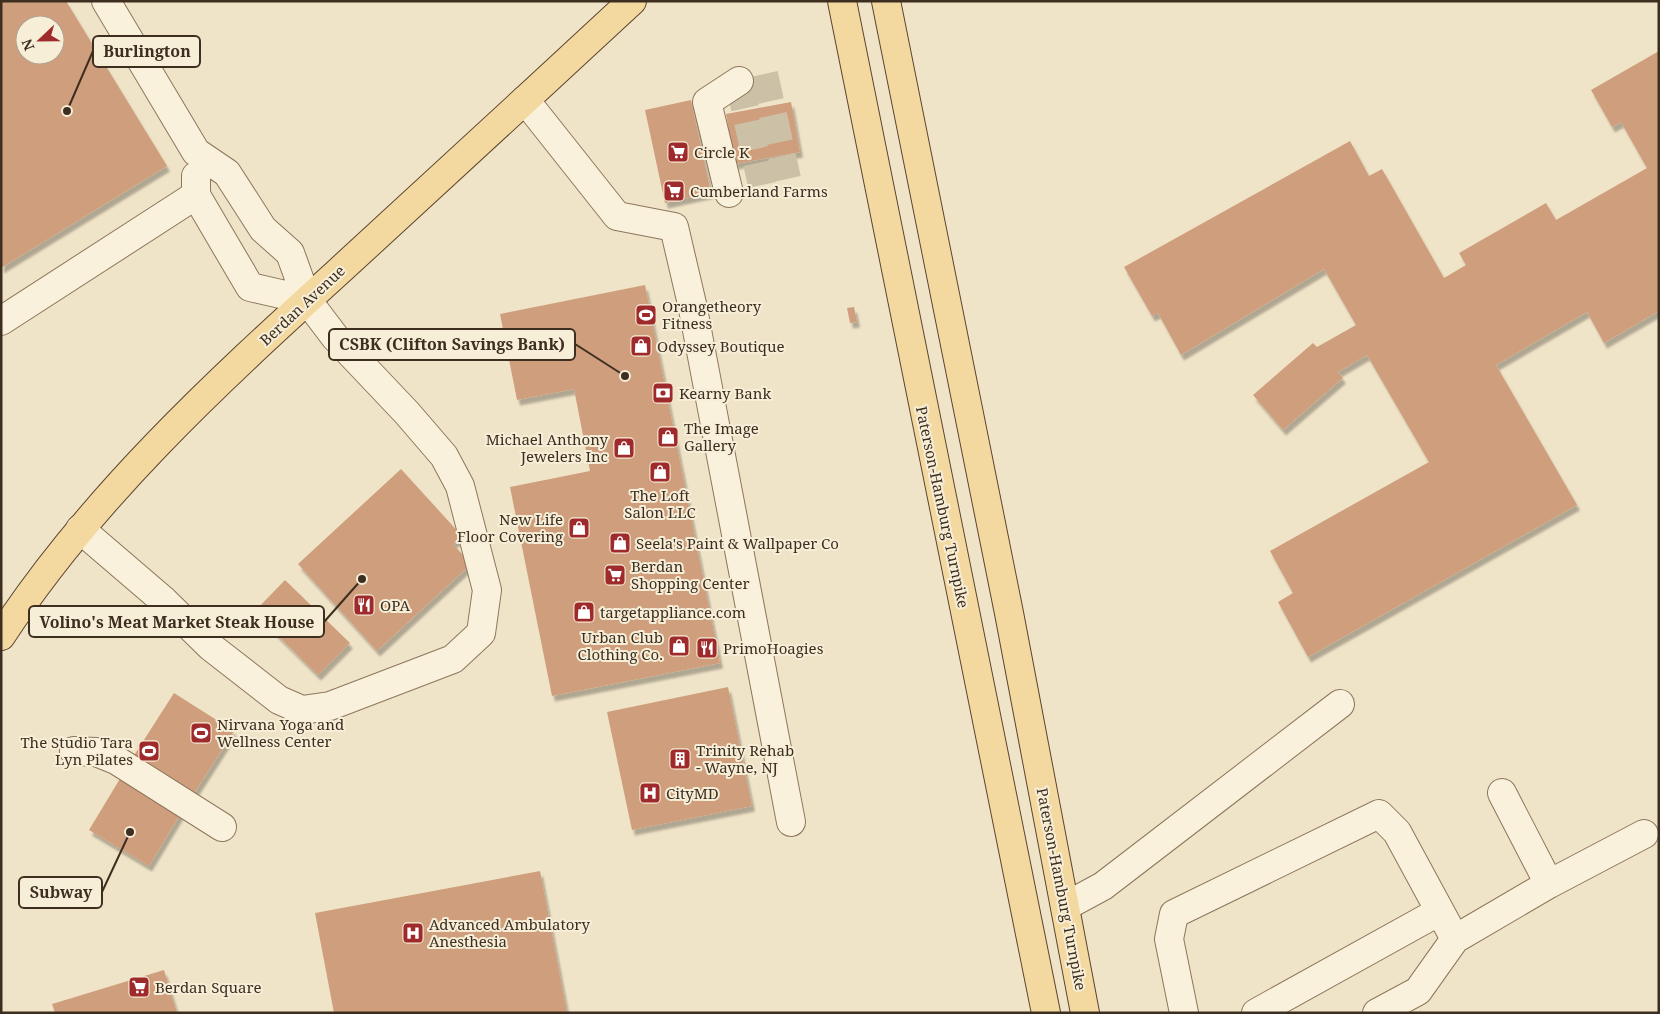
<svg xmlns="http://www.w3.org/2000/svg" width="1660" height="1014" viewBox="0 0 1660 1014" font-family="'Noto Serif',serif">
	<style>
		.building { fill: #cf9f7d; fill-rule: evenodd; filter: url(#shadow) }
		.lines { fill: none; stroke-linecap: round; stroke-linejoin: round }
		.minor-tunnel { stroke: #ccc0a6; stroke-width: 28; stroke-dasharray: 28 14; stroke-linecap: butt }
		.minor-casing { stroke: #8d765c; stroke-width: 30 }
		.major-casing { stroke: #5b4430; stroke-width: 30 }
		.minor { stroke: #faf1dc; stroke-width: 28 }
		.major { stroke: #f3d9a0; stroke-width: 28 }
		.labels { text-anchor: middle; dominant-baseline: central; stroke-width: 4; stroke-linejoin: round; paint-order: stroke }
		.poi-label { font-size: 15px; fill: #3d2e20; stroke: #f7eed8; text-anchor: start }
		.street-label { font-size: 15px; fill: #3d2e20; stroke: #f7eed8 }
		.leader { fill: none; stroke: #3d2e20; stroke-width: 2 }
		.callout-dot { fill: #3d2e20; stroke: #f7eed8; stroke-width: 2 }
		.callout { fill: #f7eed8; stroke: #3d2e20; stroke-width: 2 }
		.callout-label { font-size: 16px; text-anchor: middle; font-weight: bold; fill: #3d2e20 }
	</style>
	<defs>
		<filter id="shadow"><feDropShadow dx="3" dy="5.5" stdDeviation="1" flood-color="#0004"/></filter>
	</defs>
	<rect width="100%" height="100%" fill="#f0e4c8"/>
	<path class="building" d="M 1,1 L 66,1 L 167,166 L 1,268 ZM 25,25 L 55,25 L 55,55 L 25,55 Z
		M 1659,51 L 1659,311 L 1604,343 L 1587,312 L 1496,365 L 1577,505 L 1308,657 L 1278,602 L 1293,593 L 1270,551 L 1429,462 L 1367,355 L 1338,372 L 1343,378 L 1283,430 L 1253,395 L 1313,343 L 1317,347 L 1356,325 L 1324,269 L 1181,355 L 1158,313 L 1152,316 L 1124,267 L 1350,141 L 1369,176 L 1382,169 L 1444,278 L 1466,265 L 1459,253 L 1546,203 L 1556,220 L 1647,168 L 1621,122 L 1612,127 L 1591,90 Z
		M 691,100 L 711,193 L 665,203 L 645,110 Z
		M 791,102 L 800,152 L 735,164 L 726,114 Z
		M 645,285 L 720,663 L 552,696 L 510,487 L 590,471 L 574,389 L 517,400 L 500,314 Z
		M 854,307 L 857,322 L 850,323 L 847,308 Z
		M 401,469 L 462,536 L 453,544 L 471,564 L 377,651 L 298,564 Z
		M 285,580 L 350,643 L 318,675 L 254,612 Z
		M 728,687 L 752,806 L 632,830 L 607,712 Z
		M 174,693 L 234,731 L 193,795 L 133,757 Z
		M 121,777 L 181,813 L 149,866 L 89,830 Z
		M 540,871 L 567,1013 L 334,1013 L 315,913 Z
		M 164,970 L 177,1013 L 55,1013 L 52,1004 Z"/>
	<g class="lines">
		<path class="minor-tunnel" d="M 764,74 L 787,179
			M 739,81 L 762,185"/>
		<g class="minor-casing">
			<path id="minor" d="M 525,100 L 617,216 L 674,227 L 692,304 L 791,822
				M 196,176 L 196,195 L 250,287 L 307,300
				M 729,193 L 707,102 L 739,81
				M 1,321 L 196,195
				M 80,529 L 164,601 L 211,647 L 279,700 L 302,710 L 330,706 L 453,659 L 481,633 L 487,590 L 460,486 L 444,456 L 407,413 L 335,337 L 307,300 L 290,253 L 263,229 L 227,173 L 196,152 L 106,1
				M 74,751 L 96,752 L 116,760 L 222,827
				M 1502,793 L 1549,884
				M 1066,906 L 1103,886 L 1340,704
				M 1184,1013 L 1169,939 L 1174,914 L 1379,814 L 1397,832 L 1455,939
				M 1256,1013 L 1440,911
				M 1377,1013 L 1418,991 L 1455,939 L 1549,884 L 1644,834"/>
		</g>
		<g class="major-casing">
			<path id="major" d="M 842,1 L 1046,1013
				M 886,1 L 1009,613 L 1085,1013
				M 1,636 C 92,497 215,384 337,273 C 436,182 534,92 632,1"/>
		</g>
		<use href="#minor" class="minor"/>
		<use href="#major" class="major"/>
	</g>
	<defs>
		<g id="supermarket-square" transform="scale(1.125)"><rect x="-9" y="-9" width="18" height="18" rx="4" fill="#9e2a2b" stroke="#f7eed8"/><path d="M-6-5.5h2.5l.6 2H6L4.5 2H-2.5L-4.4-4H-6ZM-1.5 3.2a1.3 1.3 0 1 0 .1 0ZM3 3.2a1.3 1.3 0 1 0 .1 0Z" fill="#fff"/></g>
		<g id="stadium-square" transform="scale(1.125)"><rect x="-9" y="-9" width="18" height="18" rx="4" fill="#9e2a2b" stroke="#f7eed8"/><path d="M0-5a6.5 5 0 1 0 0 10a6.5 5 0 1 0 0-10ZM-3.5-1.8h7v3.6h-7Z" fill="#fff"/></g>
		<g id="shop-square" transform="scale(1.125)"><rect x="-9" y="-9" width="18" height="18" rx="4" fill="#9e2a2b" stroke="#f7eed8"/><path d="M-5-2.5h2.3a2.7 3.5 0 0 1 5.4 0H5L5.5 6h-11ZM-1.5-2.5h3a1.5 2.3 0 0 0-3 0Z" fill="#fff"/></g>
		<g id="bank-square" transform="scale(1.125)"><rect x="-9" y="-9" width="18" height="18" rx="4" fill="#9e2a2b" stroke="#f7eed8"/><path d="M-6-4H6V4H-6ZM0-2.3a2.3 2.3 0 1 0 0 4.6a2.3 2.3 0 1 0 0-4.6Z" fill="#fff"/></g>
		<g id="restaurant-square" transform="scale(1.125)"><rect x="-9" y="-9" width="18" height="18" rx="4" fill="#9e2a2b" stroke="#f7eed8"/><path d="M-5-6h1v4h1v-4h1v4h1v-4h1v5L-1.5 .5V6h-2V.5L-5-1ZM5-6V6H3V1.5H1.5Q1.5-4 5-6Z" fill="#fff"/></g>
		<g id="building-square" transform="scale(1.125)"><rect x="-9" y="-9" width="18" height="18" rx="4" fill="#9e2a2b" stroke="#f7eed8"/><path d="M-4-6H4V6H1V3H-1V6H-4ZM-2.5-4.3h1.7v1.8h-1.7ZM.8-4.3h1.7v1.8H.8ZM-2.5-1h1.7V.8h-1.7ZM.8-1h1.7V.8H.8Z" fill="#fff"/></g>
		<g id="hospital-square" transform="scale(1.125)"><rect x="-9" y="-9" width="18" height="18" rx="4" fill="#9e2a2b" stroke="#f7eed8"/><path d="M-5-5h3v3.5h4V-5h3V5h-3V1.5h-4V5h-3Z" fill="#fff"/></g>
	</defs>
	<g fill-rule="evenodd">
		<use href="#supermarket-square" x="678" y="152"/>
		<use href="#supermarket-square" x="674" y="191"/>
		<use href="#stadium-square" x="646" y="315"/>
		<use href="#shop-square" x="641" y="346"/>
		<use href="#bank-square" x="663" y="393"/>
		<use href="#shop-square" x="668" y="437"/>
		<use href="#shop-square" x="624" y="448"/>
		<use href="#shop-square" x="660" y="472"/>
		<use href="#shop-square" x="579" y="528"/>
		<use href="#shop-square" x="620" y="543"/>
		<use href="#supermarket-square" x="615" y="575"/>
		<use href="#restaurant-square" x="364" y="605"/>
		<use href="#shop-square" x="584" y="612"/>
		<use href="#shop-square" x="679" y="646"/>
		<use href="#restaurant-square" x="707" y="648"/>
		<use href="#stadium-square" x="201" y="733"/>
		<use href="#stadium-square" x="149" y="751"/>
		<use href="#building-square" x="680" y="759"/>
		<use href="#hospital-square" x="650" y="793"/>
		<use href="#hospital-square" x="413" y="933"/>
		<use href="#supermarket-square" x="139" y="987"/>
	</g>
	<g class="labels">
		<g class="poi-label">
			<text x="694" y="152">Circle K</text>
			<text x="690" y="191">Cumberland Farms</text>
			<text x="662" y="306">Orangetheory<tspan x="662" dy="17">Fitness</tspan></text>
			<text x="657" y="346">Odyssey Boutique</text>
			<text x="679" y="393">Kearny Bank</text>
			<text x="684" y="428">The Image<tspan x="684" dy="17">Gallery</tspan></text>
			<text x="608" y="439" text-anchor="end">Michael Anthony<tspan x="608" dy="17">Jewelers Inc</tspan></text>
			<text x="660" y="495" text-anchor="middle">The Loft<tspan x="660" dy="17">Salon LLC</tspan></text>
			<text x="563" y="519" text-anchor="end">New Life<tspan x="563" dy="17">Floor Covering</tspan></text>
			<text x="636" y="543">Seela's Paint &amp; Wallpaper Co</text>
			<text x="631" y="566">Berdan<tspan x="631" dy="17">Shopping Center</tspan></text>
			<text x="380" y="605">OPA</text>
			<text x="600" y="612">targetappliance.com</text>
			<text x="663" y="637" text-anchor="end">Urban Club<tspan x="663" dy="17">Clothing Co.</tspan></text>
			<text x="723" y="648">PrimoHoagies</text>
			<text x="217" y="724">Nirvana Yoga and<tspan x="217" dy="17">Wellness Center</tspan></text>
			<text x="133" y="742" text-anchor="end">The Studio Tara<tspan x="133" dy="17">Lyn Pilates</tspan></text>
			<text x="696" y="750">Trinity Rehab<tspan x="696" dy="17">- Wayne, NJ</tspan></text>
			<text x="666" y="793">CityMD</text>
			<text x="429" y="924">Advanced Ambulatory<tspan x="429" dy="17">Anesthesia</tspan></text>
			<text x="155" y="987">Berdan Square</text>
		</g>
		<g class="street-label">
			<text transform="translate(302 305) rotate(-43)">Berdan Avenue</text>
			<text transform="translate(943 507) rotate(78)">Paterson-Hamburg Turnpike</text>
			<text transform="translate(1062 889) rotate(79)">Paterson-Hamburg Turnpike</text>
		</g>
	</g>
	<path class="leader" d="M67 111L93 51M625 376L575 344M362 579L324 622M130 832L102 892"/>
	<g class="callout-dot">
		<circle cx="67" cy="111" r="5"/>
		<circle cx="625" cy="376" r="5"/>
		<circle cx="362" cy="579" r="5"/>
		<circle cx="130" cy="832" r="5"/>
	</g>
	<g class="callout">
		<rect x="93" y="36" width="107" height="31" rx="5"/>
		<rect x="329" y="329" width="246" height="31" rx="5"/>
		<rect x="29" y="606" width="295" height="31" rx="5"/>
		<rect x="19" y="877" width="83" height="31" rx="5"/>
	</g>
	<g class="callout-label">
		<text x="147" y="57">Burlington</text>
		<text x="452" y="350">CSBK (Clifton Savings Bank)</text>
		<text x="177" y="628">Volino's Meat Market Steak House</text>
		<text x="61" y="898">Subway</text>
	</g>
	<rect width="1660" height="1014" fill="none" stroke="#3d2e20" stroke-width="5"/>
	<g transform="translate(40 40) rotate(248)"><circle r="24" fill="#f7eed8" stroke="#ada18e"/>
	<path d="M0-4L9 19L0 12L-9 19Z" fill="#9e2a2b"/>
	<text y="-8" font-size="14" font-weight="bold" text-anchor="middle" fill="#3d2e20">N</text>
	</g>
</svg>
